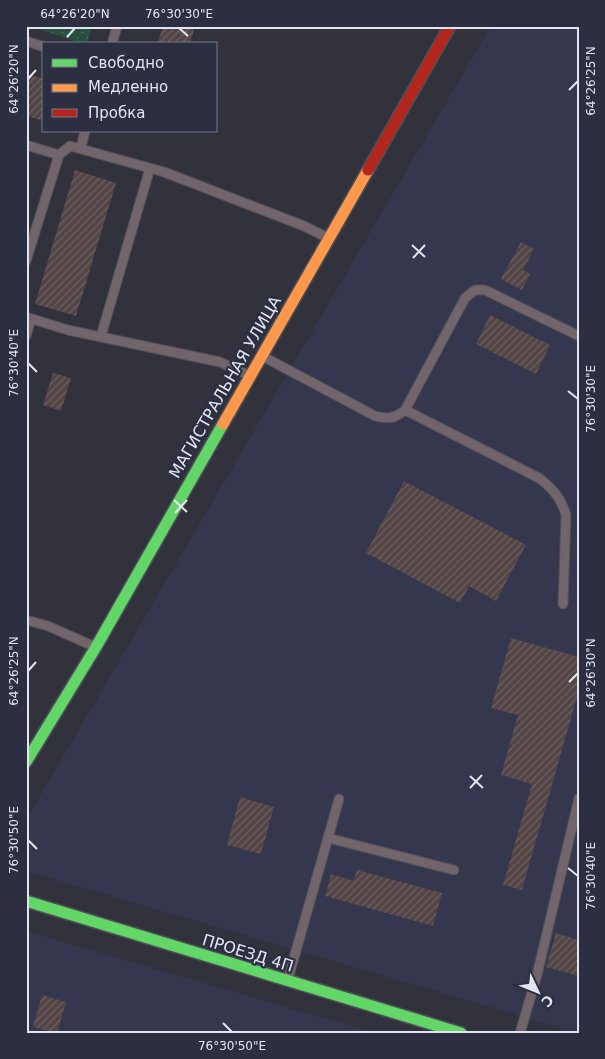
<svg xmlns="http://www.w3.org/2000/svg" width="605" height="1059" viewBox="0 0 605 1059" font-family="'DejaVu Sans',sans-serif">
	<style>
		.built { fill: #34374e }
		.park { fill: url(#park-dots) }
		.building { fill: url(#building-hatch) }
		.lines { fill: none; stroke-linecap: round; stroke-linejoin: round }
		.lane-casing { stroke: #4e5058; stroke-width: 11 }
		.fast-casing { stroke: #4e5058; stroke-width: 14 }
		.slow-casing { stroke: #4e5058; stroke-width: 14 }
		.jam-casing { stroke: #4e5058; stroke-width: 14 }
		.lane { stroke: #72646b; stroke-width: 9 }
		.fast { stroke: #63d668; stroke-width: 11 }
		.slow { stroke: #ff974d; stroke-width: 11 }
		.jam { stroke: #b3261e; stroke-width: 11 }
		.ticks { fill: none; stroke: #e3e6f2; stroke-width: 2 }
		.labels { text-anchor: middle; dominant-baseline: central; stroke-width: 4.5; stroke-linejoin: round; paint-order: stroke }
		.street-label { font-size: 16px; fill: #e3e6f2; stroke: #2c2f41 }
		.neatline { fill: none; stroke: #e3e6f2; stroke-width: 2 }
		.ticks-label { font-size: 12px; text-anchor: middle; fill: #e3e6f2 }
	</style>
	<defs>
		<pattern id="park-dots" width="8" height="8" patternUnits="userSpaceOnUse" patternTransform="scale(1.25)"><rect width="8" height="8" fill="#27503f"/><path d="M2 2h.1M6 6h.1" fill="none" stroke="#46695b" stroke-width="1.8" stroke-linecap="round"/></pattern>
		<pattern id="building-hatch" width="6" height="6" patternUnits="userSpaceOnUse" patternTransform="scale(1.25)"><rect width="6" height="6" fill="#534545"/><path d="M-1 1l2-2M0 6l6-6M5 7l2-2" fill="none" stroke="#6c6060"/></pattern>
	</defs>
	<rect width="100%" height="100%" fill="#31323c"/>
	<path class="built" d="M 491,26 L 579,26 L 579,1033 L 26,871 L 26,820 Z
		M 26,931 L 375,1033 L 26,1033 Z"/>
	<path class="park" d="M 28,26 L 92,26 L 87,44 L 84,44 Z"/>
	<path class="building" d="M 163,26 L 195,26 L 190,44 L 157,44 Z
		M 26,74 L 44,79 L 44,121 L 26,116 Z
		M 75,170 L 116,183 L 76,316 L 35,304 Z
		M 521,242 L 534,249 L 523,270 L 530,274 L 522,290 L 501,279 Z
		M 490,315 L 550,345 L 536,374 L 476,344 Z
		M 53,373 L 71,378 L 61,411 L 43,405 Z
		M 404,481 L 526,545 L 496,601 L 469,586 L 460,603 L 366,553 Z
		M 511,638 L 579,657 L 579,690 L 522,890 L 503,885 L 532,784 L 501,775 L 518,715 L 491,708 Z
		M 240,797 L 274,807 L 261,854 L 227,845 Z
		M 357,870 L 442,893 L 433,926 L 325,896 L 331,874 L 353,881 Z
		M 556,933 L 579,940 L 579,976 L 546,967 Z
		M 42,995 L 66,1002 L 57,1033 L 33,1027 Z"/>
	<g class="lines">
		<g class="lane-casing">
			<path id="lane" d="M 26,41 L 44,47
				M 112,44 L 117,26
				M 26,145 L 59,155
				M 81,147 L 85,131
				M 26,261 L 59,155 L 70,146 L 164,172 L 304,226 L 326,237
				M 26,317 L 68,330 L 220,362 L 248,375
				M 26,336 L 31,319
				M 101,336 L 150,168
				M 264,357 L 375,416 C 388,419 394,419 405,410 L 465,298 L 475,290 L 485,290 L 579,336
				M 405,410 L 539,478 C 553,489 561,498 566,515 L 563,604
				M 26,620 L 48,626 L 93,646
				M 328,838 L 454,870
				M 288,979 L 339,799
				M 520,1033 L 537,975 L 579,798"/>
		</g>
		<g class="fast-casing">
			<path id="fast" d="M 26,762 L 96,647 L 223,424
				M 26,901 L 461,1033"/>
		</g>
		<g class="slow-casing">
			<path id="slow" d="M 223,424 L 368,170"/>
		</g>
		<g class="jam-casing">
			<path id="jam" d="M 368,170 L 450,26"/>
		</g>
		<use href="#lane" class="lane"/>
		<use href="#fast" class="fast"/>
		<use href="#slow" class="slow"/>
		<use href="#jam" class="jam"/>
	</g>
	<path class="ticks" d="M 179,28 L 188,36M 67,37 L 75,28M 28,79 L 36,70M 569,90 L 578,81M 412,245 L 425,257M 413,258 L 425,245M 28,363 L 37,372M 568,391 L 578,399M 174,500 L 187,512M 175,513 L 187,500M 28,671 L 36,662M 569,682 L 578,673M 470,776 L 483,788M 470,788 L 482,775M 28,840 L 37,849M 568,868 L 578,876M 223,1023 L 232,1032"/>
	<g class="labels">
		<g class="street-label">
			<text transform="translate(225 387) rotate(-60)">МАГИСТРАЛЬНАЯ УЛИЦА</text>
			<text transform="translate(248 953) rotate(17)">ПРОЕЗД 4П</text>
		</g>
	</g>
	<rect width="605" height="1059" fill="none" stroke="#2c2f41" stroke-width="55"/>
	<rect x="42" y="42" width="175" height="90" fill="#2c2f41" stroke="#757888"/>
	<rect x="52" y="59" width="25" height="8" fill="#63d668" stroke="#757888"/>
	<text x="88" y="68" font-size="15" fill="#e3e6f2">Свободно</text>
	<rect x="52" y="84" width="25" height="8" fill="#ff974d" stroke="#757888"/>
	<text x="88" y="92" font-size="15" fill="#e3e6f2">Медленно</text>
	<rect x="52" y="109" width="25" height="8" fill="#b3261e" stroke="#757888"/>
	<text x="88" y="118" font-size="15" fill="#e3e6f2">Пробка</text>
	<g transform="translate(538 992) rotate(133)" stroke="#2c2f41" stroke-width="4" paint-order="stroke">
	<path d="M0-4L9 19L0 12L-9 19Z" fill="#e3e6f2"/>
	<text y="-8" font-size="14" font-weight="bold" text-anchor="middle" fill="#e3e6f2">С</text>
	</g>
	<rect x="28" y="28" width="550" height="1004" class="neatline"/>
	<g class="ticks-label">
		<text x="75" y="18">64°26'20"N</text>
		<text x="179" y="18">76°30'30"E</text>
		<text transform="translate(14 79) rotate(-90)" y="4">64°26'20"N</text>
		<text transform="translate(591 81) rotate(-90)" y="4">64°26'25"N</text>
		<text transform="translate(14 363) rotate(-90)" y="4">76°30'40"E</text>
		<text transform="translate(591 399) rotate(-90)" y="4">76°30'30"E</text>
		<text transform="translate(14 671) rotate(-90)" y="4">64°26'25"N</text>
		<text transform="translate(591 673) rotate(-90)" y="4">64°26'30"N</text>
		<text transform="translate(14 840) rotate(-90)" y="4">76°30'50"E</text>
		<text transform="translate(591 876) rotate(-90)" y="4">76°30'40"E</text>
		<text x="232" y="1050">76°30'50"E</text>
	</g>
</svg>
